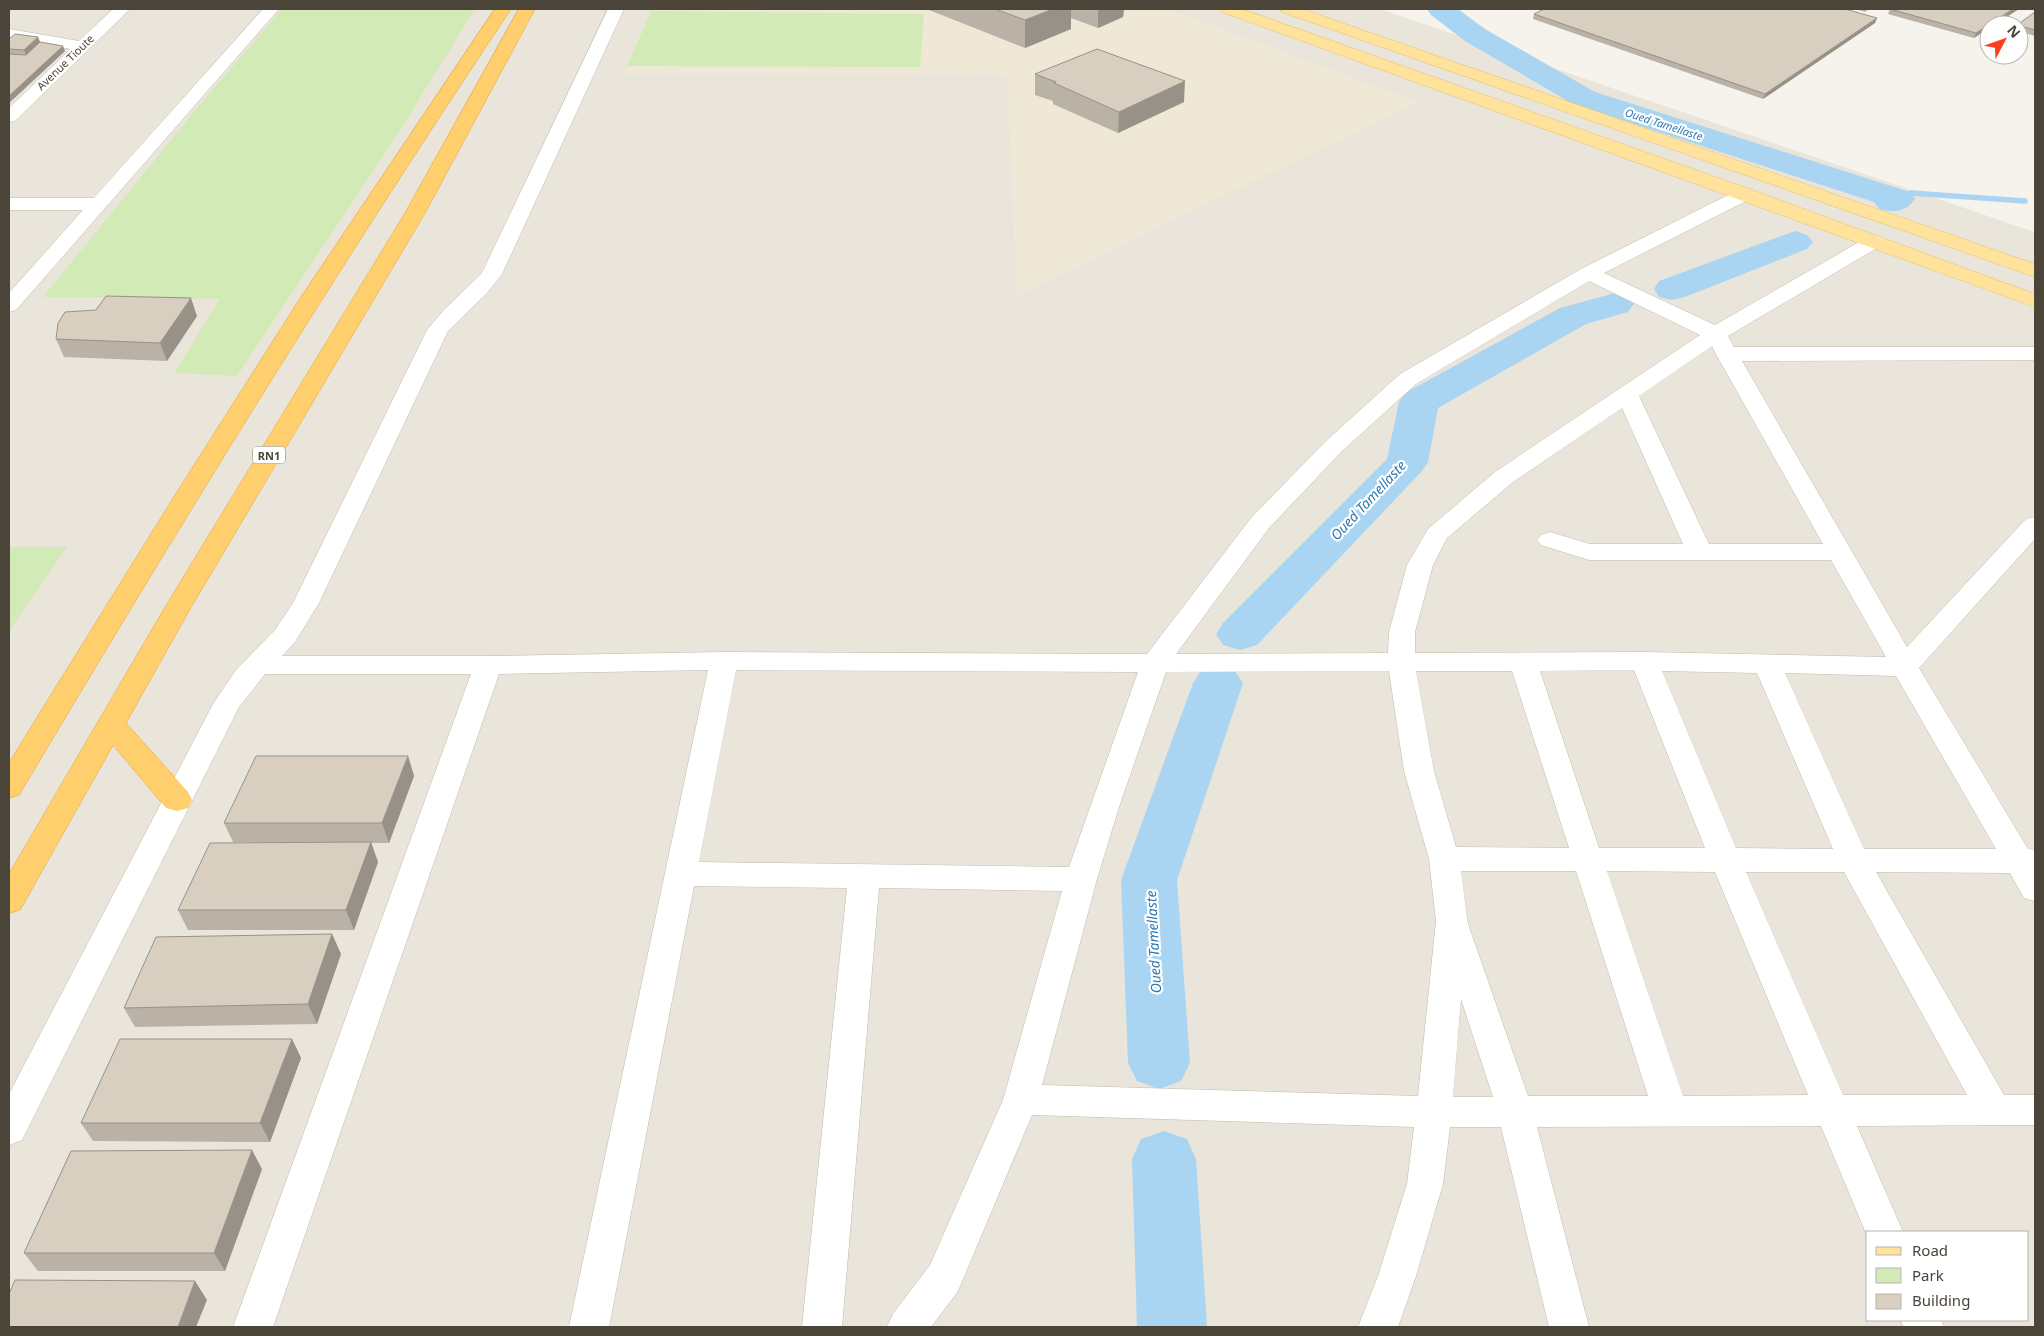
<svg xmlns="http://www.w3.org/2000/svg" width="2044" height="1336" viewBox="0 0 2044 1336" font-family="'Noto Sans',sans-serif">
	<style>
		.residential { fill: #eae5da; fill-rule: evenodd }
		.education { fill: #efe8d6 }
		.green { fill: #d2eab5 }
		.lines { fill: none; stroke-linecap: round; stroke-linejoin: round }
		.stream { stroke: #a9d4f2; stroke-width: 5.5 }
		.river { fill: #a9d4f2; fill-rule: evenodd }
		.minor-casing { stroke: #c2bbae; stroke-width: 1 }
		.major-casing { stroke: #e6c16a; stroke-width: 1 }
		.highway-casing { stroke: #e0a43c; stroke-width: 1 }
		.minor { fill: #fff; fill-rule: evenodd }
		.major { fill: #ffe39c; fill-rule: evenodd }
		.highway { fill: #ffcf6e; fill-rule: evenodd }
		.wall { fill: #bab2a6 }
		.shaded-wall { fill: #979187 }
		.building { fill: #d8cfc1; stroke: #979187 }
		.labels { text-anchor: middle; dominant-baseline: central; stroke-width: 4.5; stroke-linejoin: round; paint-order: stroke }
		.far-street-label { font-size: 11px; fill: #4b4439; stroke: #fff }
		.far-water-label { font-size: 11px; font-style: italic; fill: #2e7ab2; stroke: #fff }
		.shield { fill: #fff; stroke: #817c74; stroke-width: 1 }
		.shield-label { font-size: 11px; font-weight: bold; fill: #4b4439 }
		.water-label { font-size: 14px; font-style: italic; fill: #2e7ab2; stroke: #fff }
	</style>
	<rect width="100%" height="100%" fill="#f6f3ec"/>
	<path class="residential" d="M 9,9 L 1380,9 L 2035,232 L 2035,1327 L 9,1327 ZM 1868,1232 L 2028,1232 L 2028,1320 L 1868,1320 Z"/>
	<path class="education" d="M 652,9 L 1168,9 L 1417,102 L 1017,296 L 1007,75 L 623,74 Z"/>
	<path class="green" d="M 282,9 L 475,9 L 397,135 L 237,376 L 174,373 L 220,299 L 43,297 L 202,102 Z
		M 651,11 L 924,14 L 920,67 L 627,66 Z
		M 9,547 L 67,547 L 10,630 L 9,630 Z"/>
	<g class="lines">
		<path class="stream" d="M 1898,199 L 1911,193 L 2025,201"/>
		<path class="river" d="M 1427,9 L 1458,9 L 1485,29 L 1595,92 L 1910,192 L 1915,199 C 1906,212 1893,213 1879,209 L 1874,202 L 1573,104 L 1465,41 L 1431,15 Z
			M 1795,231 L 1807,235 L 1813,242 L 1807,249 L 1685,297 L 1672,300 L 1659,297 L 1654,289 L 1659,281 Z
			M 1615,293 L 1628,296 L 1634,304 L 1628,312 L 1586,324 L 1438,408 L 1428,462 L 1422,471 L 1257,645 L 1240,650 L 1223,645 L 1216,634 L 1223,623 L 1387,459 L 1399,402 L 1405,393 L 1560,308 Z
			M 1218,666 L 1235,671 L 1243,683 L 1177,880 L 1190,1063 L 1181,1081 L 1159,1089 L 1137,1081 L 1128,1063 L 1121,880 L 1193,683 L 1201,671 Z
			M 1164,1131 L 1187,1139 L 1196,1159 L 1207,1327 L 1137,1327 L 1132,1159 L 1141,1139 Z"/>
		<g class="minor-casing">
			<path id="minor" d="M 113,9 L 130,9 L 15,121 L 9,122 L 9,108 L 71,49 L 9,39 L 9,29 L 79,41 Z
				M 263,9 L 279,9 L 16,310 L 9,312 L 9,293 L 83,210 L 9,210 L 9,198 L 94,198 Z
				M 608,9 L 624,9 L 502,274 L 487,293 L 448,331 L 319,603 L 295,642 L 282,656 L 488,656 L 724,652 L 1147,654 L 1251,518 L 1325,442 L 1400,374 L 1581,269 L 1738,190 L 1745,188 L 1752,190 L 1754,194 L 1752,198 L 1604,273 L 1715,325 L 1868,237 L 1875,235 L 1882,237 L 1885,241 L 1882,245 L 1728,336 L 1734,347 L 2035,347 L 2035,360 L 1742,361 L 1907,647 L 2026,519 L 2035,517 L 2035,539 L 1919,668 L 2028,849 L 2035,850 L 2035,901 L 2024,898 L 2010,873 L 1876,872 L 2004,1095 L 2035,1095 L 2035,1125 L 1857,1126 L 1903,1232 L 1868,1232 L 1868,1238 L 1821,1126 L 1537,1127 L 1589,1327 L 1549,1327 L 1501,1127 L 1450,1127 L 1443,1184 L 1416,1276 L 1398,1327 L 1358,1327 L 1378,1276 L 1407,1184 L 1414,1127 L 1032,1115 L 958,1291 L 931,1327 L 887,1327 L 893,1314 L 930,1265 L 1003,1100 L 1062,891 L 879,888 L 842,1327 L 802,1327 L 847,888 L 694,886 L 609,1327 L 569,1327 L 708,670 L 499,674 L 273,1327 L 233,1327 L 471,674 L 265,674 L 239,707 L 22,1140 L 9,1145 L 9,1094 L 213,704 L 236,670 L 275,630 L 293,603 L 427,330 L 443,311 L 482,273 ZM 1589,281 L 1700,335 L 1495,472 L 1428,529 L 1407,565 L 1389,632 L 1388,653 L 1176,654 L 1269,528 L 1341,452 L 1416,384 ZM 1712,346 L 1716,354 L 1823,544 L 1709,544 L 1639,396 ZM 1622,408 L 1683,544 L 1590,544 L 1550,532 L 1541,535 L 1537,540 L 1541,545 L 1589,560 L 1831,560 L 1886,657 L 1644,652 L 1415,653 L 1415,632 L 1433,565 L 1447,538 L 1513,482 ZM 736,670 L 1138,672 L 1069,867 L 699,862 ZM 1634,670 L 1705,848 L 1599,848 L 1540,671 ZM 1389,671 L 1404,771 L 1429,859 L 1436,921 L 1418,1096 L 1042,1085 L 1097,879 L 1119,807 L 1166,672 ZM 1416,671 L 1512,671 L 1569,848 L 1456,847 L 1434,771 ZM 1662,671 L 1757,673 L 1833,849 L 1736,848 ZM 1785,673 L 1896,676 L 1996,849 L 1864,849 ZM 1461,871 L 1576,871 L 1648,1096 L 1528,1096 L 1468,924 ZM 1607,871 L 1715,872 L 1808,1095 L 1683,1096 ZM 1746,872 L 1844,872 L 1967,1095 L 1843,1095 ZM 1461,999 L 1493,1097 L 1453,1097 Z
				M 1900,1320 L 1941,1320 L 1944,1327 L 1904,1327 Z"/>
		</g>
		<g class="major-casing">
			<path id="major" d="M 1220,9 L 1242,9 L 1752,190 L 2035,294 L 2035,307 L 1222,12 Z
				M 1280,9 L 1302,9 L 2035,264 L 2035,277 L 1282,12 Z"/>
		</g>
		<g class="highway-casing">
			<path id="highway" d="M 495,9 L 511,9 C 339,266 177,529 19,795 L 9,798 L 9,763 L 59,682 L 177,492 L 301,297 Z
				M 519,9 L 535,9 L 425,213 L 190,609 L 126,723 L 188,792 L 192,800 L 188,808 L 177,811 L 166,808 L 113,745 L 20,910 L 9,913 L 9,874 L 164,609 L 405,213 Z"/>
		</g>
		<use href="#minor" class="minor"/>
		<use href="#major" class="major"/>
		<use href="#highway" class="highway"/>
	</g>
	<path class="wall" d="M 929,9 L 1124,9 L 1123,17 L 1098,28 L 1071,18 L 1071,29 L 1025,48 L 929,10 Z
		M 1855,9 L 1869,9 L 1865,12 Z
		M 1890,9 L 2019,9 L 1974,38 L 1888,14 Z
		M 2035,12 L 2035,36 L 2019,31 L 2019,25 Z
		M 1534,14 L 1877,18 L 1875,23 L 1763,99 L 1533,19 Z
		M 38,37 L 40,42 L 65,51 L 9,103 L 9,39 Z
		M 1035,74 L 1184,102 L 1118,133 L 1053,104 L 1053,101 L 1035,95 Z
		M 197,316 L 167,361 L 64,357 L 56,339 Z
		M 408,756 L 414,776 L 389,843 L 371,843 L 378,862 L 354,930 L 188,930 L 178,910 L 353,842 L 233,842 L 224,823 Z
		M 332,934 L 341,954 L 317,1024 L 135,1027 L 124,1008 Z
		M 292,1039 L 301,1058 L 270,1142 L 93,1141 L 81,1123 Z
		M 262,1169 L 225,1271 L 38,1271 L 24,1253 Z"/>
	<path class="shaded-wall" d="M 1053,9 L 1071,9 L 1071,29 L 1025,48 L 1025,20 Z
		M 1098,9 L 1124,9 L 1123,17 L 1098,28 Z
		M 2013,9 L 2019,9 L 1994,25 L 1989,25 L 1989,28 L 1974,38 L 1976,33 Z
		M 1877,18 L 1875,23 L 1763,99 L 1765,94 Z
		M 38,37 L 42,47 L 28,60 L 24,50 Z
		M 63,46 L 65,51 L 9,103 L 9,96 Z
		M 1185,81 L 1184,102 L 1118,133 L 1119,112 Z
		M 191,298 L 197,316 L 167,361 L 160,343 Z
		M 408,756 L 414,776 L 389,843 L 382,823 Z
		M 371,842 L 378,862 L 354,930 L 346,910 Z
		M 332,934 L 341,954 L 317,1024 L 308,1004 Z
		M 292,1039 L 301,1058 L 270,1142 L 260,1123 Z
		M 252,1150 L 262,1169 L 225,1271 L 214,1253 Z
		M 195,1281 L 207,1300 L 196,1327 L 178,1327 Z"/>
	<path class="building" d="M 995,9 L 1053,9 L 1025,20 Z
		M 1544,9 L 1845,9 L 1877,18 L 1765,94 L 1534,14 Z
		M 1890,9 L 2013,9 L 1976,33 Z
		M 2035,12 L 2035,30 L 2017,25 Z
		M 15,34 L 38,37 L 24,50 L 9,49 L 9,39 Z
		M 40,42 L 63,46 L 9,96 L 9,54 L 26,55 Z
		M 1097,49 L 1185,81 L 1119,112 L 1054,83 L 1056,82 L 1035,74 Z
		M 106,296 L 191,298 L 160,343 L 56,339 L 58,323 L 65,312 L 96,310 Z
		M 256,756 L 408,756 L 382,823 L 224,823 Z
		M 371,842 L 346,910 L 178,910 L 210,843 Z
		M 332,934 L 308,1004 L 124,1008 L 156,937 Z
		M 120,1039 L 292,1039 L 260,1123 L 81,1123 Z
		M 252,1150 L 214,1253 L 24,1253 L 71,1151 Z
		M 15,1280 L 195,1281 L 178,1327 L 9,1327 L 9,1294 Z"/>
	<g class="labels">
		<g class="far-street-label">
			<text transform="translate(65 62) rotate(-44)">Avenue Tioute</text>
		</g>
		<g class="far-water-label">
			<text transform="translate(1664 124) rotate(18)">Oued Tamellaste</text>
		</g>
		<rect class="shield" x="253" y="446.5" width="32" height="17" rx="4"/>
		<g class="shield-label">
			<text x="269" y="455">RN1</text>
		</g>
		<g class="water-label">
			<text transform="translate(1368 500) rotate(-47)">Oued Tamellaste</text>
			<text transform="translate(1153 942) rotate(-93)">Oued Tamellaste</text>
		</g>
	</g>
	<rect width="2044" height="1336" fill="none" stroke="#4b4439" stroke-width="20"/>
	<rect x="1866" y="1231" width="162" height="90" fill="#ffffff" stroke="#b7b4b0"/>
	<rect x="1876" y="1247" width="25" height="8" fill="#ffe39c" stroke="#b7b4b0"/>
	<text x="1912" y="1256" font-size="15" fill="#4b4439">Road</text>
	<rect x="1876" y="1268" width="25" height="15" fill="#d2eab5" stroke="#b7b4b0"/>
	<text x="1912" y="1281" font-size="15" fill="#4b4439">Park</text>
	<rect x="1876" y="1294" width="25" height="15" fill="#d8cfc1" stroke="#b7b4b0"/>
	<text x="1912" y="1306" font-size="15" fill="#4b4439">Building</text>
	<g transform="translate(2004 40) rotate(49)"><circle r="24" fill="#ffffff" stroke="#b7b4b0"/>
	<path d="M0-4L9 19L0 12L-9 19Z" fill="#fc3f1d"/>
	<text y="-8" font-size="14" font-weight="bold" text-anchor="middle" fill="#4b4439">N</text>
	</g>
</svg>
